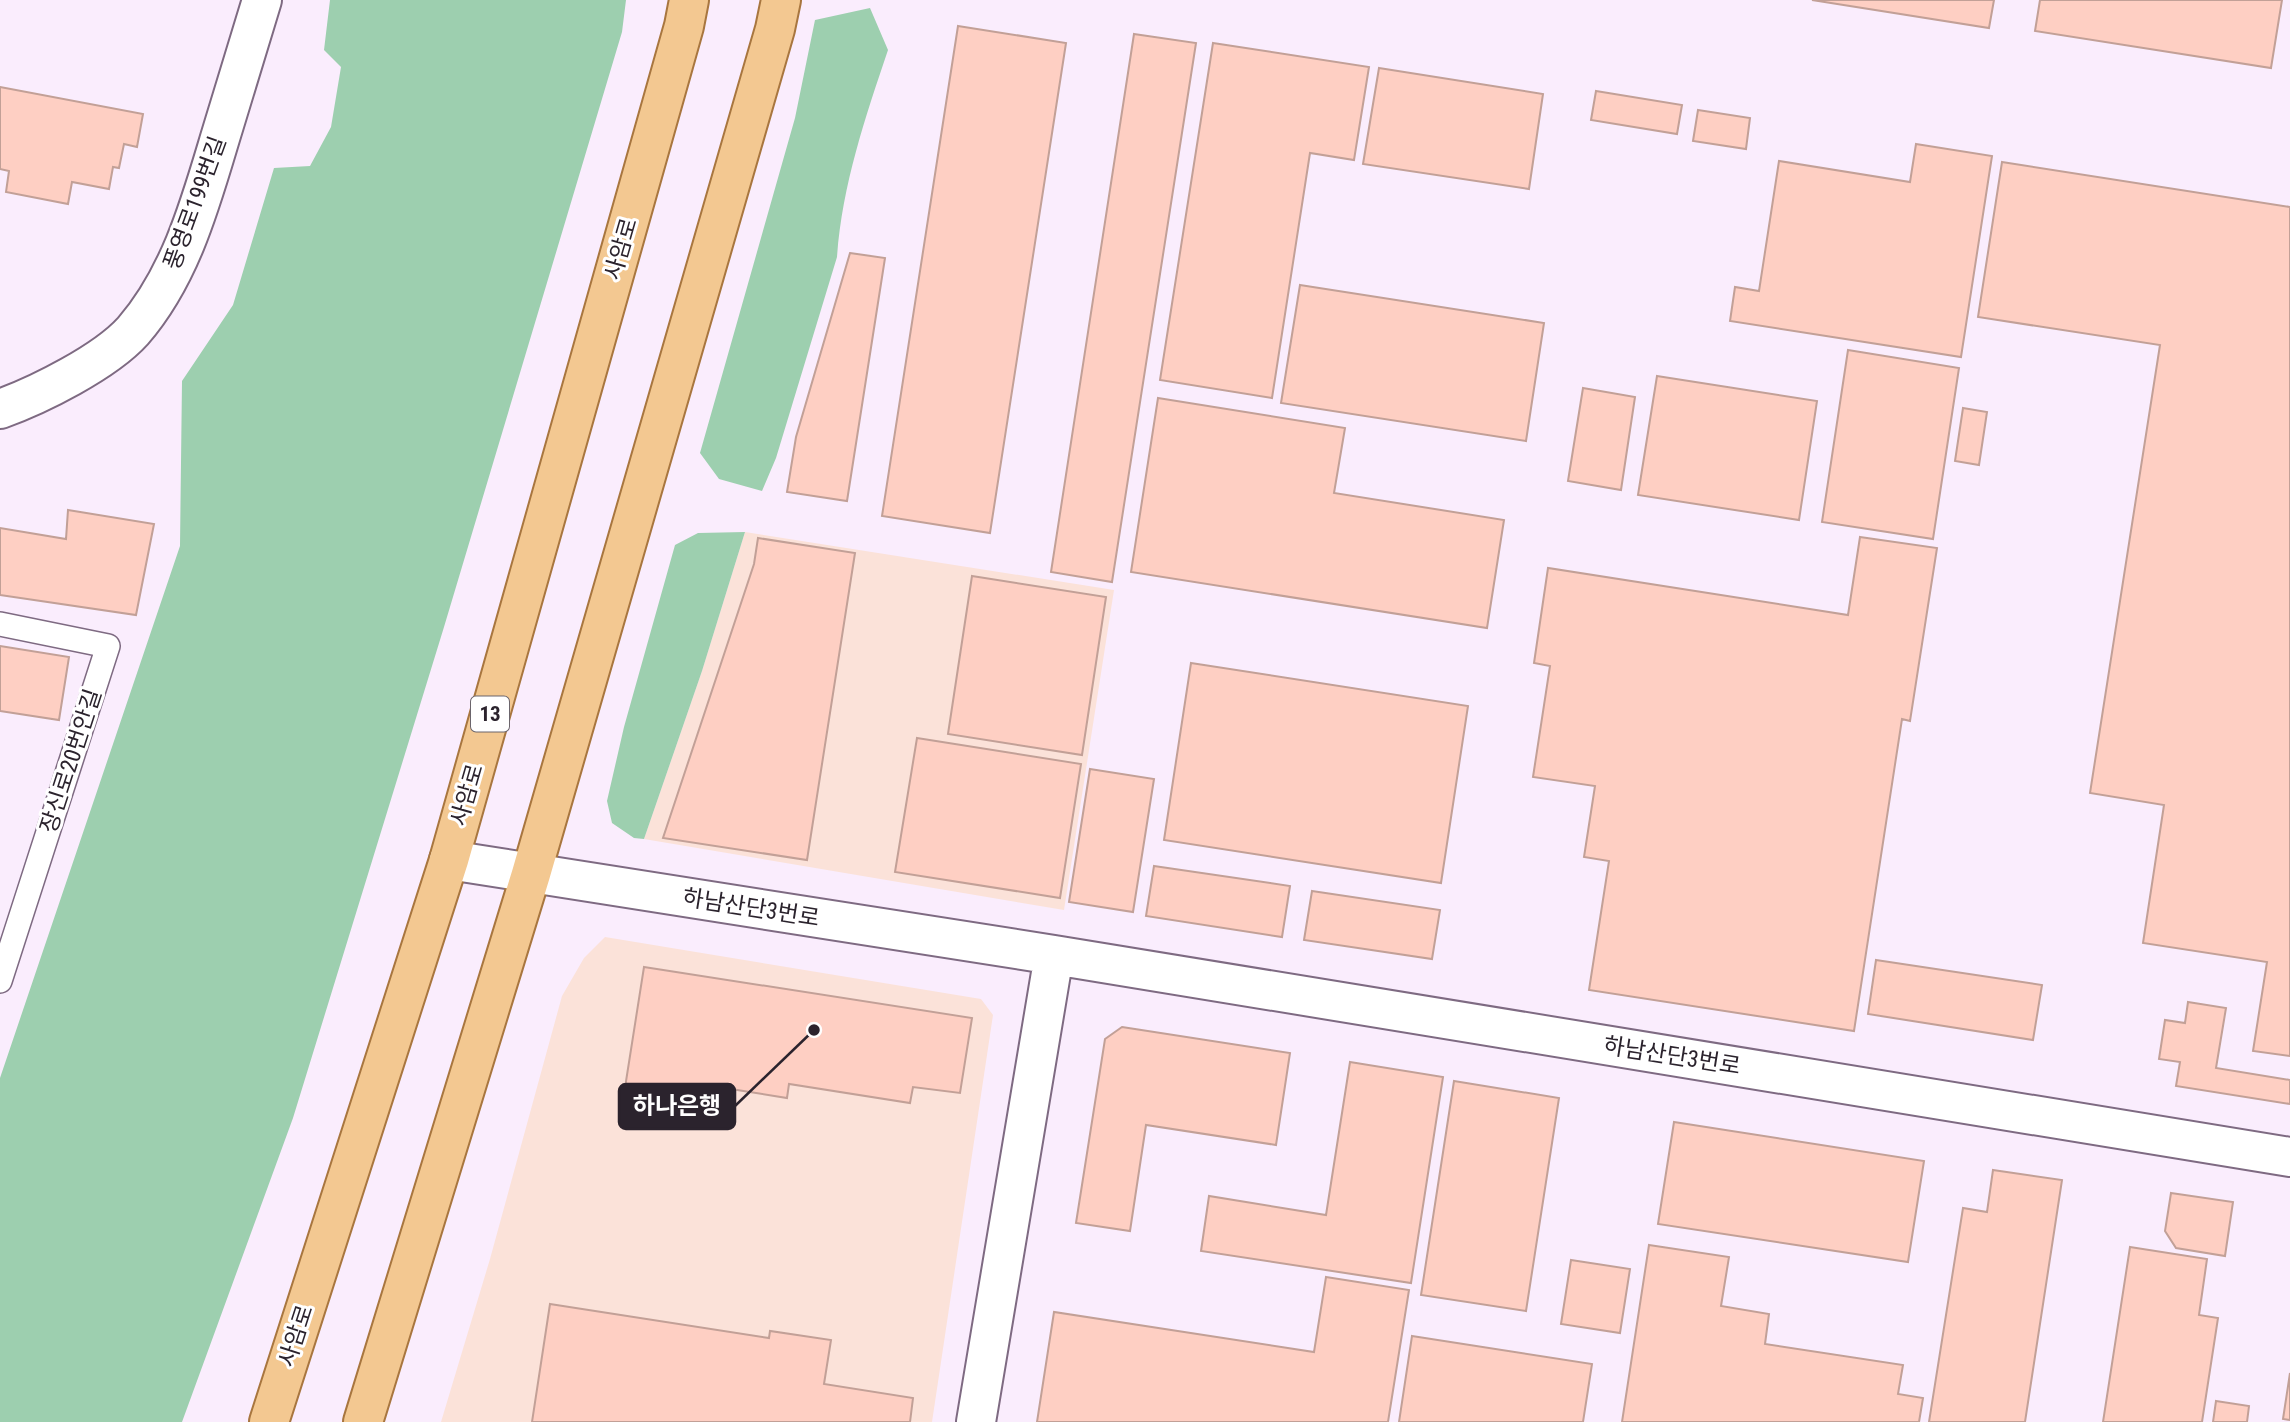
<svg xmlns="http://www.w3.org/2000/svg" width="2290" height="1422" viewBox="0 0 2290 1422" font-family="'Roboto Condensed','Noto Sans KR',sans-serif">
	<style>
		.commercial { fill: #fbe2d9 }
		.green { fill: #9dcfaf }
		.building { fill: #fecfc3; stroke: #c2a097; stroke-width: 2 }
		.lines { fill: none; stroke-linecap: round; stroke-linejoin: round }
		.service-casing { stroke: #7e6a82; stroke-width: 26 }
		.minor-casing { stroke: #7e6a82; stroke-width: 42 }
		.primary-casing { stroke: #a8763f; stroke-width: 42 }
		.service { stroke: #fff; stroke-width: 23 }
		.minor { stroke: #fff; stroke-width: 38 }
		.primary { stroke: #f3c891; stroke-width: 38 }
		.labels { text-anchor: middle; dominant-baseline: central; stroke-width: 6; stroke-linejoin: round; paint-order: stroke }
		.shield { fill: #fff; stroke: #6b656c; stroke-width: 2 }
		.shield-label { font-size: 21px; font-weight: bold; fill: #2b232d }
		.street-label { font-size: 23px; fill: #2b232d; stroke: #fff }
		.leader { fill: none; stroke: #2b232d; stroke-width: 2.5 }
		.callout-dot { fill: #2b232d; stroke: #fff; stroke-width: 2.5 }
		.callout { fill: #2b232d; stroke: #2b232d; stroke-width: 2.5 }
		.callout-label { font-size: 24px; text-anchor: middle; font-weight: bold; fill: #fff }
	</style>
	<rect width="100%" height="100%" fill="#faedfd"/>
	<path class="commercial" d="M 745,532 L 1114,590 L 1064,910 L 644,839 L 702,671 Z
		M 605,937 L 981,999 L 993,1015 L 932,1422 L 441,1422 L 490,1259 L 562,996 L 584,958 Z"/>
	<path class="green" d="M 330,0 L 626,0 L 622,32 L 444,627 L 293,1118 L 182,1422 L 0,1422 L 0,1078 L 180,546 L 182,381 L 233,305 L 274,168 L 310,166 L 331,127 L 341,67 L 324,50 Z
		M 870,8 L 888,50 C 865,118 842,186 837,257 L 776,458 L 762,491 L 719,479 L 700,453 L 795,118 L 815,20 Z
		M 745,532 L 702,671 L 644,839 L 634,838 L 612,823 L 607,801 L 624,727 L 675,545 L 698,533 Z"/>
	<path class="building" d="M 1812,0 L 1994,0 L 1989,28 Z
		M 2040,0 L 2282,0 L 2271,68 L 2035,31 Z
		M 958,26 L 1066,43 L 990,533 L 882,516 Z
		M 1134,34 L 1196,43 L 1112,582 L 1051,572 Z
		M 1213,43 L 1369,67 L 1354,160 L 1310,153 L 1272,398 L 1160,380 Z
		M 1379,68 L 1543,94 L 1529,189 L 1363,164 Z
		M 0,87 L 143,114 L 137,147 L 124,144 L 119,168 L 113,167 L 109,189 L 72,182 L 68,204 L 6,192 L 9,171 L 0,169 Z
		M 1596,91 L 1682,105 L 1677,134 L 1591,120 Z
		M 1698,110 L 1750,118 L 1746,149 L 1693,141 Z
		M 1916,144 L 1992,156 L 1961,357 L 1730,321 L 1735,287 L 1759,291 L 1779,161 L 1910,182 Z
		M 2002,162 L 2290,207 L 2290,1056 L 2253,1051 L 2267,962 L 2143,943 L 2164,805 L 2090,793 L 2160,345 L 1978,317 Z
		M 850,253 L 885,258 L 847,501 L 787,492 L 796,437 Z
		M 1300,285 L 1544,323 L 1526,441 L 1281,403 Z
		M 1848,350 L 1959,368 L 1933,539 L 1822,522 Z
		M 1657,376 L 1817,401 L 1799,520 L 1638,495 Z
		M 1583,388 L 1635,397 L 1621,490 L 1568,481 Z
		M 1158,398 L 1345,428 L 1334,493 L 1504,520 L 1487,628 L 1131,572 Z
		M 1963,408 L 1987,412 L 1979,465 L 1955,461 Z
		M 68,510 L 154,524 L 136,615 L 0,595 L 0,528 L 66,539 Z
		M 1860,537 L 1937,548 L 1910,721 L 1902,719 L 1854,1031 L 1589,990 L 1609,861 L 1584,857 L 1595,786 L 1533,777 L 1550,666 L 1534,663 L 1548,568 L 1848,615 Z
		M 758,538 L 855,553 L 807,860 L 663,838 L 754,564 Z
		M 972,576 L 1106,597 L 1082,755 L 948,734 Z
		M 0,646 L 69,657 L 59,720 L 0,711 Z
		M 1191,663 L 1468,706 L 1441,883 L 1164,840 Z
		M 917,738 L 1081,764 L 1060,898 L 895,872 Z
		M 1090,769 L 1154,779 L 1133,912 L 1069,902 Z
		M 1154,866 L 1290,886 L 1282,937 L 1146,916 Z
		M 1312,891 L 1440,910 L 1432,959 L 1304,940 Z
		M 1876,960 L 2042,985 L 2033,1040 L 1868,1014 Z
		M 644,967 L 972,1018 L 960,1093 L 913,1087 L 910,1103 L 789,1084 L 787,1098 L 718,1087 L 715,1108 L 624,1094 Z
		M 2188,1002 L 2226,1008 L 2216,1068 L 2290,1080 L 2290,1104 L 2176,1086 L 2180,1062 L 2159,1059 L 2165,1020 L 2185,1023 Z
		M 1122,1027 L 1290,1053 L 1276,1145 L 1146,1125 L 1130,1231 L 1076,1223 L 1105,1039 Z
		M 1350,1062 L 1443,1077 L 1411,1283 L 1201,1251 L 1209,1196 L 1326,1215 Z
		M 1454,1081 L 1559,1098 L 1526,1311 L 1421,1295 Z
		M 1674,1122 L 1924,1161 L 1908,1262 L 1658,1224 Z
		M 1993,1170 L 2062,1180 L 2025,1422 L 1929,1422 L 1963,1208 L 1987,1212 Z
		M 2171,1193 L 2233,1202 L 2225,1256 L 2176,1248 L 2165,1231 Z
		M 1649,1245 L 1729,1257 L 1721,1306 L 1769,1314 L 1765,1344 L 1903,1365 L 1898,1394 L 1923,1398 L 1919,1422 L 1622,1422 Z
		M 2130,1247 L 2207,1259 L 2199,1315 L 2218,1318 L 2202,1422 L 2103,1422 Z
		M 1571,1260 L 1630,1269 L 1620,1333 L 1561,1324 Z
		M 1326,1277 L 1409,1290 L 1388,1422 L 1037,1422 L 1054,1312 L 1314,1352 Z
		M 550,1304 L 769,1338 L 770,1331 L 831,1340 L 824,1384 L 913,1398 L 910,1422 L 532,1422 Z
		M 1412,1336 L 1592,1364 L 1583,1422 L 1399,1422 Z
		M 2290,1373 L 2290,1420 L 2283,1419 Z
		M 2216,1401 L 2249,1406 L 2247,1422 L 2213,1422 Z"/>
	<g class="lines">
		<g class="service-casing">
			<path id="service" d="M 0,624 L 108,646 L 0,981"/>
		</g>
		<g class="minor-casing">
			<path id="minor" d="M 0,409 C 39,395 105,362 133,331 C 180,277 200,205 220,138 C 234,92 248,46 262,0
				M 449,860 L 1054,955 L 2290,1157
				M 976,1422 L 1054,955"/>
		</g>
		<g class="primary-casing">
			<path id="primary" d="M 269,1422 L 449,860 L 684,26 L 689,0
				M 363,1422 L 531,874 L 775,29 L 781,0"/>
		</g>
		<use href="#service" class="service"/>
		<use href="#minor" class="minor"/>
		<use href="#primary" class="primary"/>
	</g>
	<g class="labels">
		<rect class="shield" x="471" y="696.5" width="38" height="35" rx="5"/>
		<g class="shield-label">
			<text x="490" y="714">13</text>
		</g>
		<g class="street-label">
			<text transform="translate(195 203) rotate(-70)">풍영로199번길</text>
			<text transform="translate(621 249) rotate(-74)">사암로</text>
			<text transform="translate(71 761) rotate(-72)">장신로20번안길</text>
			<text transform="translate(467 795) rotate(-74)">사암로</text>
			<text transform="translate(751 908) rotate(9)">하남산단3번로</text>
			<text transform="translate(1672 1056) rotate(9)">하남산단3번로</text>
			<text transform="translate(296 1336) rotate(-72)">사암로</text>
		</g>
	</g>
	<path class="leader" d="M814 1030L735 1106"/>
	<circle class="callout-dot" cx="814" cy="1030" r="7"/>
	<rect class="callout" x="619" y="1084" width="116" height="45" rx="7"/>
	<g class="callout-label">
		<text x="677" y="1114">하나은행</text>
	</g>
</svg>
